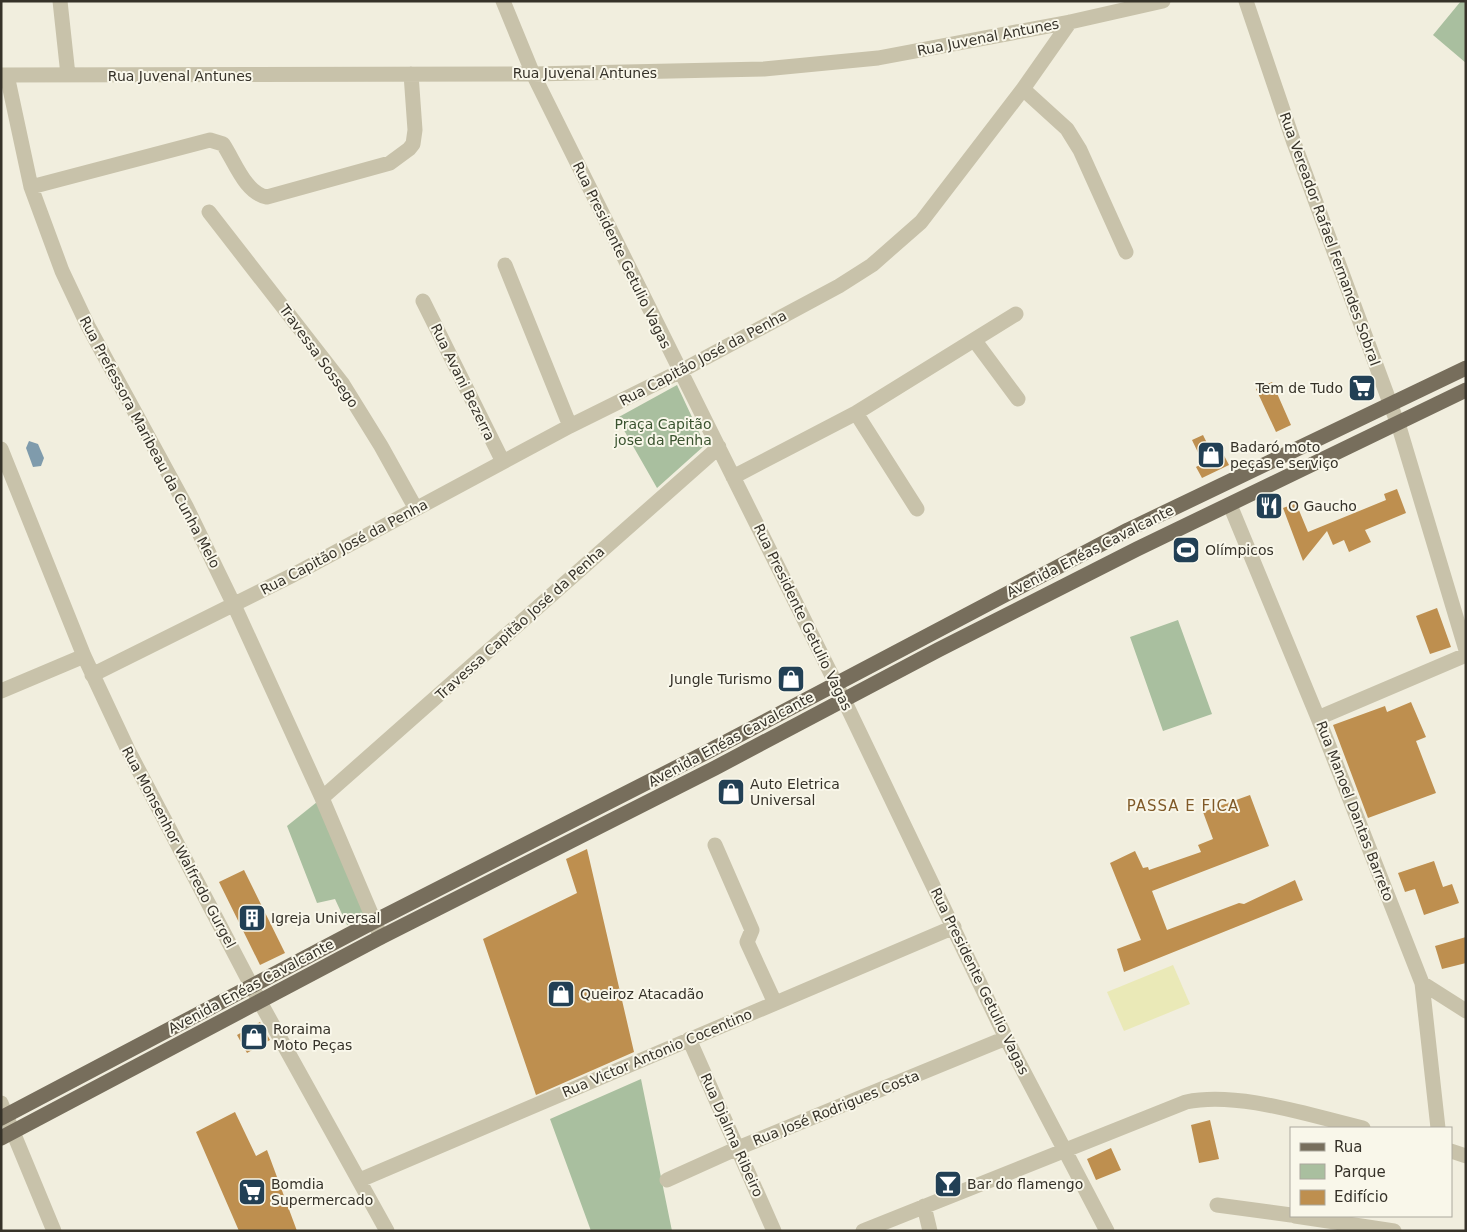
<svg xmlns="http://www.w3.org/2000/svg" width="1467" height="1232" viewBox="0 0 1467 1232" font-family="'DejaVu Sans',sans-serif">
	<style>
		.green { fill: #a9bf9f }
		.sand { fill: #eae9b7 }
		.water { fill: #7f9bac }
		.building { fill: #be8f4f }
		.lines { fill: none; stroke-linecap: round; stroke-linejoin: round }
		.minor { stroke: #c8c2aa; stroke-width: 15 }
		.major { stroke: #776e5c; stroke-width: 15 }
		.labels { text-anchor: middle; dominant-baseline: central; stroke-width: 4; stroke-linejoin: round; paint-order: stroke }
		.street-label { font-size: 14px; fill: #363229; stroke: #f9f7ea }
		.poi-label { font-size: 14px; fill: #363229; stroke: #f9f7ea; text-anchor: start }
		.park-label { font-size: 14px; fill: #3a532f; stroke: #f9f7ea }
		.neighbourhood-label { font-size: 15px; letter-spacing: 1px; fill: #805a28; stroke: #f9f7ea }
	</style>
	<rect width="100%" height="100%" fill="#f1eede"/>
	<path class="green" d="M 1461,1 L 1466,1 L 1466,63 L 1433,35 Z
		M 677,385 L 705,445 L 657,488 L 617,418 Z
		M 1178,620 L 1212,714 L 1163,731 L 1130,637 Z
		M 317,802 L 366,914 L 347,925 L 335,899 L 317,903 L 287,826 Z
		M 641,1079 L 672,1231 L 591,1231 L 550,1119 Z"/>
	<path class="sand" d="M 1173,965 L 1190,1004 L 1124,1031 L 1107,992 Z"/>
	<path class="water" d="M 29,441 L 38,444 L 44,458 L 41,466 L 33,467 L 26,448 Z"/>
	<path class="building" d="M 1272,382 L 1291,425 L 1276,432 L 1256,389 Z
		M 1203,435 L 1209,447 L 1217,442 L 1229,465 L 1202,478 L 1196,467 L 1203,463 L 1192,440 Z
		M 1397,489 L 1406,513 L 1365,530 L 1371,542 L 1349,552 L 1344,540 L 1333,545 L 1327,531 L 1303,561 L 1283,508 L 1296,503 L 1308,532 L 1386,500 L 1384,494 Z
		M 1437,608 L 1451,647 L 1430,654 L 1416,616 Z
		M 1411,702 L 1426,737 L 1416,741 L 1436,793 L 1368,818 L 1333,725 L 1385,706 L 1387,712 Z
		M 1250,795 L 1269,846 L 1152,891 L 1167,930 L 1239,903 L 1244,904 L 1295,880 L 1303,900 L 1124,972 L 1117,949 L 1141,940 L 1110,863 L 1135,851 L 1143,868 L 1148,867 L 1149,870 L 1201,852 L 1198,845 L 1213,839 L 1203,812 Z
		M 587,849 L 634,1052 L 536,1095 L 483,939 L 577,893 L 566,859 Z
		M 1434,861 L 1443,887 L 1452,884 L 1459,903 L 1424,915 L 1415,889 L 1405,892 L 1398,873 Z
		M 244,870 L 285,953 L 260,965 L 219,882 Z
		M 1466,937 L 1466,963 L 1442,969 L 1435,946 Z
		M 260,1022 L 270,1040 L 247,1053 L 237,1035 Z
		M 235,1112 L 256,1156 L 267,1150 L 297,1231 L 239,1231 L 196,1132 Z
		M 1210,1120 L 1219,1159 L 1199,1163 L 1191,1125 Z
		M 1111,1148 L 1121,1170 L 1096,1180 L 1087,1159 Z"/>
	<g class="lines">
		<path class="minor" d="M 60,1 L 68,75
			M 503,1 L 533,74 L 844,700 L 1006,1038 L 1107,1231
			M 1246,1 L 1294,143 L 1400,430 L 1466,650
			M 1,75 L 533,74 L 764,69 L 878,58 L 1070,22 L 1163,1
			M 7,75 L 31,187 L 62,271 L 88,326 L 186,506 L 234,605 L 322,798 L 381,937
			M 1023,89 L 1067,129 L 1080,150 L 1126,252
			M 31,187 L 210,140 L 223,144 C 235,162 245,193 267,197 L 390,163 L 409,149 L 413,144 L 415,130 L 411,74
			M 209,212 L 342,383 L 381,446 L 416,509
			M 505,265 L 570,426
			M 423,301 L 503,462
			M 975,341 L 1018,399
			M 856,413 L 917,509
			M 1,449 L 84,656 L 128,750 L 260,1002 L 387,1231
			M 733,477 L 856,413 L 1016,314
			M 1230,505 L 1318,718 L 1422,983 L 1438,1128
			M 92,675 L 293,575 L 570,426 L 679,372 L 839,286 L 872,265 L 921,222 L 1023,89 L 1070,22
			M 1,691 L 84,656
			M 1318,718 L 1466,655
			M 322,798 L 719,447
			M 715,845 L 752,930 L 747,942 L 775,1003
			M 1422,983 L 1466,1011
			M 689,1039 L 774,1231
			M 1,1103 L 54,1231
			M 1451,1151 L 1466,1156
			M 360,1180 L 954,927
			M 667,1180 L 738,1148 L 1006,1038
			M 1217,1205 L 1291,1215
			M 924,1206 L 930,1231
			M 1295,1216 L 1394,1231
			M 863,1231 L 1186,1102 C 1239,1091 1311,1116 1363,1128"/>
		<path class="major" d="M 1,1118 L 373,922 L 707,752 L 1128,530 L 1466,368
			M 1,1138 L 381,937 L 715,768 L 938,650 L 1137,549 L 1466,390"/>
	</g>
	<defs>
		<g id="supermarket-square" transform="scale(1.4375)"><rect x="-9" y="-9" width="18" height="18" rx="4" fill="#224055" stroke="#f9f7ea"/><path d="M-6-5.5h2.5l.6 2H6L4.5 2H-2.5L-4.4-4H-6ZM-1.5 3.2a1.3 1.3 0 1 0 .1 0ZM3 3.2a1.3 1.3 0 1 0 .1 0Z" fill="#fff"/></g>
		<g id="shop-square" transform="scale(1.4375)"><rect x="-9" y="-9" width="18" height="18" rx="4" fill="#224055" stroke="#f9f7ea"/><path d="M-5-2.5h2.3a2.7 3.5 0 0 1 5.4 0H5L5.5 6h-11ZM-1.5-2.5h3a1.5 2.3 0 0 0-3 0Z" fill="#fff"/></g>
		<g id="restaurant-square" transform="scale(1.4375)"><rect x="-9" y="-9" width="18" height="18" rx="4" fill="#224055" stroke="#f9f7ea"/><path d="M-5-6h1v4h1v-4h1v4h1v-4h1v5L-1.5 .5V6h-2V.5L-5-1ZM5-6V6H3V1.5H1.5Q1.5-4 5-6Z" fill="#fff"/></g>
		<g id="stadium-square" transform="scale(1.4375)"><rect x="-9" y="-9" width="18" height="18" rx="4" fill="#224055" stroke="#f9f7ea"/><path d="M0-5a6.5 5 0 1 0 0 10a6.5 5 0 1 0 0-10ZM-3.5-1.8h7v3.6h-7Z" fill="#fff"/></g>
		<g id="building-square" transform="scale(1.4375)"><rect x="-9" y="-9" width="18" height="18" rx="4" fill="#224055" stroke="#f9f7ea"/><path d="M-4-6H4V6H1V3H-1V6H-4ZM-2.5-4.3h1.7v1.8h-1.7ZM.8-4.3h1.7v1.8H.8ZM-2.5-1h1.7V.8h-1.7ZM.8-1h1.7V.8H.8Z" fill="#fff"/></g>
		<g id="bar-square" transform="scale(1.4375)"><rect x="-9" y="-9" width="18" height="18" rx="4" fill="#224055" stroke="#f9f7ea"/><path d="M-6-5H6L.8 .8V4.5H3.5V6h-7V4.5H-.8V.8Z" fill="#fff"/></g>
	</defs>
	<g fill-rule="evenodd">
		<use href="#supermarket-square" x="1362" y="388"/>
		<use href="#shop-square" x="1211" y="455"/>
		<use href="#restaurant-square" x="1269" y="506"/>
		<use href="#stadium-square" x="1186" y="550"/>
		<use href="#shop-square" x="791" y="679"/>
		<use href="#shop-square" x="731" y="792"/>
		<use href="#building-square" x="252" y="918"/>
		<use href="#shop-square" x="561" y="994"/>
		<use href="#shop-square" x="254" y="1037"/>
		<use href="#bar-square" x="948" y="1184"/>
		<use href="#supermarket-square" x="252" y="1192"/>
	</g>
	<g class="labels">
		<g class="street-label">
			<text transform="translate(988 37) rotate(-11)">Rua Juvenal Antunes</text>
			<text x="585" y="73">Rua Juvenal Antunes</text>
			<text x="180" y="76">Rua Juvenal Antunes</text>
			<text transform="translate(1330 239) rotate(70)">Rua Vereador Rafael Fernandes Sobral</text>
			<text transform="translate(622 255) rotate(64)">Rua Presidente Getulio Vagas</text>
			<text transform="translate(319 356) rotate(54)">Travessa Sossego</text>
			<text transform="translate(703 358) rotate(-28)">Rua Capitão José da Penha</text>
			<text transform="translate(463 382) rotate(64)">Rua Avani Bezerra</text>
			<text transform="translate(150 442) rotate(62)">Rua Prefessora Maribeau da Cunha Melo</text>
			<text transform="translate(344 547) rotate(-28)">Rua Capitão José da Penha</text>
			<text transform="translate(1090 551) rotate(-27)">Avenida Enéas Cavalcante</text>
			<text transform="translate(803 617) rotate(64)">Rua Presidente Getulio Vagas</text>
			<text transform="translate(520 623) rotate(-42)">Travessa Capitão José da Penha</text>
			<text transform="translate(731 739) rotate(-28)">Avenida Enéas Cavalcante</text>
			<text transform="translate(1355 811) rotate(69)">Rua Manoel Dantas Barreto</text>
			<text transform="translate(179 847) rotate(62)">Rua Monsenhor Walfredo Gurgel</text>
			<text transform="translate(980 981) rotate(64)">Rua Presidente Getulio Vagas</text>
			<text transform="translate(251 986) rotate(-28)">Avenida Enéas Cavalcante</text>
			<text transform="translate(657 1053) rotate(-23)">Rua Victor Antonio Cocentino</text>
			<text transform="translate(836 1108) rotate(-22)">Rua José Rodrigues Costa</text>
			<text transform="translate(732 1135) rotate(66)">Rua Djalma Ribeiro</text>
		</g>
		<g class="poi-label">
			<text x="1343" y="388" text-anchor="end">Tem de Tudo</text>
			<text x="1230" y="447">Badaró moto<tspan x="1230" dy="16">peças e serviço</tspan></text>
			<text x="1288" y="506">O Gaucho</text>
			<text x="1205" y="550">Olímpicos</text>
			<text x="772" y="679" text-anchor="end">Jungle Turismo</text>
			<text x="750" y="784">Auto Eletrica<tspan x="750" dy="16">Universal</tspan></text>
			<text x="271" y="918">Igreja Universal</text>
			<text x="580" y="994">Queiroz Atacadão</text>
			<text x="273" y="1029">Roraima<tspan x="273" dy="16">Moto Peças</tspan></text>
			<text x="271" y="1184">Bomdia<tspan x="271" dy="16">Supermercado</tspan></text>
			<text x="967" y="1184">Bar do flamengo</text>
		</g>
		<g class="park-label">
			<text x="663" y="424">Praça Capitão<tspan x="663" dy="16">jose da Penha</tspan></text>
		</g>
		<g class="neighbourhood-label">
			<text x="1183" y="806">PASSA E FICA</text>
		</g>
	</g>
	<rect width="1467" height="1232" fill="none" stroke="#363229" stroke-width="5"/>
	<rect x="1290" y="1127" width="162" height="90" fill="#f9f7ea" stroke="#aba89d"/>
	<rect x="1300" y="1143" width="25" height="8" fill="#776e5c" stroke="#aba89d"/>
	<text x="1334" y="1152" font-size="15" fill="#363229">Rua</text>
	<rect x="1300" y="1164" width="25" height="15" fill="#a9bf9f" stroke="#aba89d"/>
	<text x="1334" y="1177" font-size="15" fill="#363229">Parque</text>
	<rect x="1300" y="1190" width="25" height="15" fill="#be8f4f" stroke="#aba89d"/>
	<text x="1334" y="1202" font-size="15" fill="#363229">Edifício</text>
</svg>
